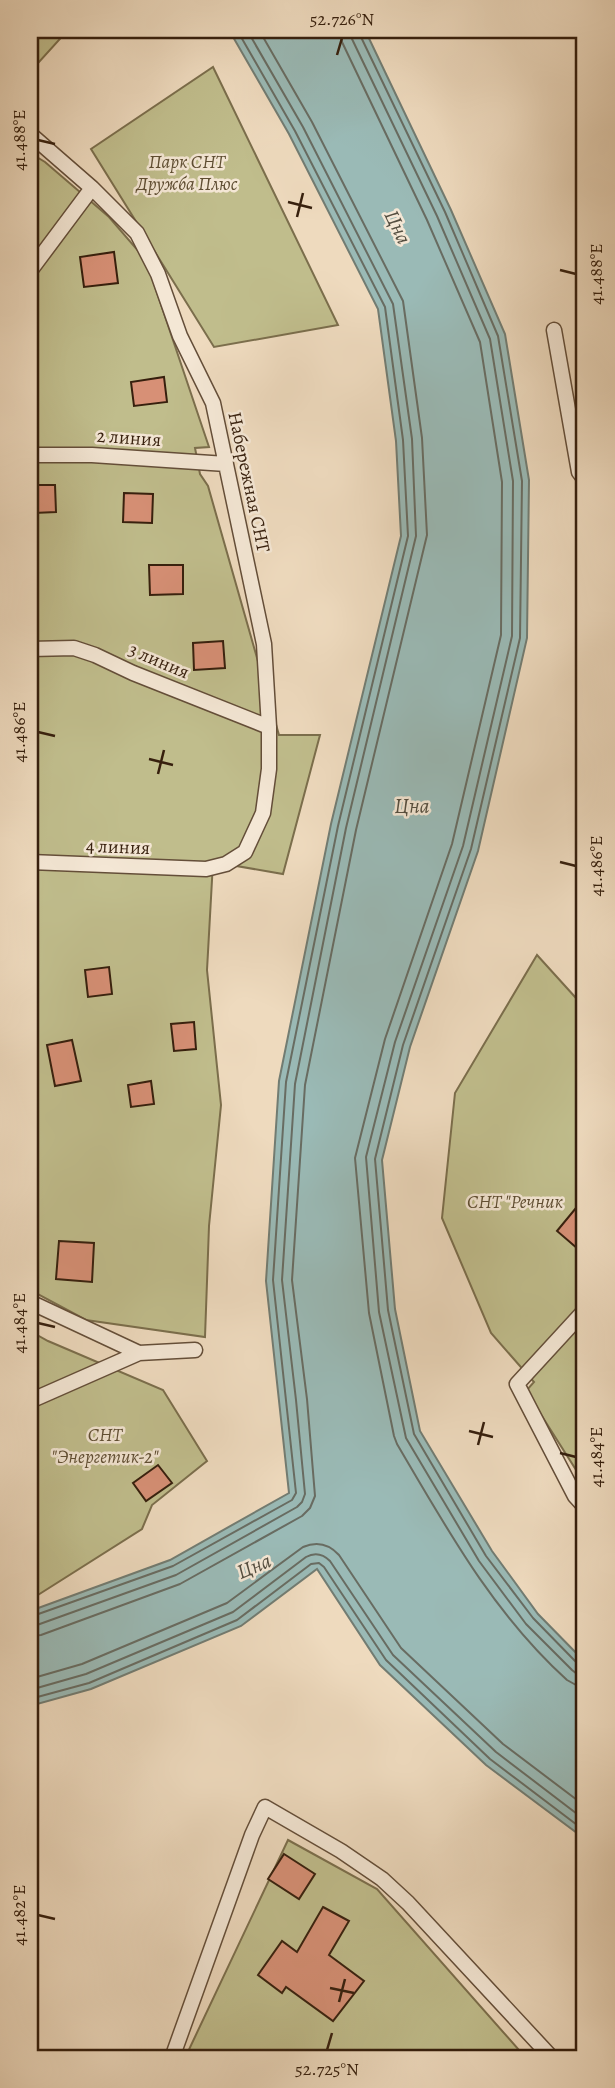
<svg xmlns="http://www.w3.org/2000/svg" width="615" height="2088" viewBox="0 0 615 2088" font-family="Alegreya,serif">
	<style>
		.green { fill: #c0bd8c; stroke: #7b6e4c; stroke-width: 2 }
		.water { fill: #9abab6; stroke: #727c72; stroke-width: 2 }
		.lines { fill: none; stroke-linecap: round; stroke-linejoin: round }
		.shore { stroke: #686c62; stroke-width: 2 }
		.building { fill: #d79076; stroke: #361f0d; stroke-width: 2 }
		.lane-casing { stroke: #644e39; stroke-width: 17 }
		.lane { stroke: #f4e7d5; stroke-width: 14 }
		.ticks { fill: none; stroke: #361f0d; stroke-width: 2.5 }
		.labels { text-anchor: middle; dominant-baseline: central; stroke-width: 5; stroke-linejoin: round; paint-order: stroke }
		.park-label { font-size: 19px; font-style: italic; fill: #5f4e33; stroke: #f4e7d5 }
		.street-label { font-size: 19px; fill: #361f0d; stroke: #f4e7d5 }
		.water-label { font-size: 21px; font-style: italic; fill: #544e40; stroke: #f4e7d5 }
		.neatline { fill: none; stroke: #361f0d; stroke-width: 2.5 }
		.ticks-label { font-size: 18px; text-anchor: middle; fill: #361f0d }
	</style>
	<rect width="100%" height="100%" fill="#eedabe"/>
	<filter id="stains"><feTurbulence type="fractalNoise" baseFrequency=".00286" numOctaves="4"/><feColorMatrix values="0 0 0 0 .2 0 0 0 0 .09 0 0 0 0 .02 0 0 0 .5 -.17"/></filter>
	<radialGradient id="worn" r=".72"><stop offset=".6" stop-color="#630" stop-opacity="0"/><stop offset="1" stop-color="#630" stop-opacity=".3"/></radialGradient>
	<path class="green" d="M 30,30 L 68,30 L 30,72 Z
		M 213,67 L 338,325 L 214,347 L 91,149 Z
		M 30,153 L 45,162 L 109,217 L 146,260 L 209,447 L 195,448 L 200,474 L 208,486 L 279,735 L 320,735 L 283,874 L 213,862 L 207,970 L 221,1105 L 209,1226 L 205,1337 L 86,1320 L 30,1290 Z
		M 537,955 L 585,1008 L 585,1484 L 526,1391 L 534,1382 L 491,1333 L 442,1218 L 455,1093 Z
		M 30,1331 L 48,1341 L 163,1390 L 207,1461 L 152,1505 L 142,1529 L 30,1600 Z
		M 288,1840 L 377,1889 L 526,2058 L 185,2058 Z"/>
	<path class="water" d="M 229,30 L 365,30 L 451,210 L 505,334 L 529,480 L 527,638 L 478,851 L 410,1047 L 382,1160 L 395,1309 L 420,1431 L 492,1551 L 538,1614 L 585,1662 L 585,1839 L 486,1765 L 380,1665 L 317,1569 L 241,1626 L 91,1689 L 30,1706 L 30,1611 L 170,1560 L 289,1493 L 266,1281 L 279,1081 L 331,824 L 401,536 L 396,441 L 378,309 L 289,134 Z"/>
	<g class="lines">
		<path class="shore" d="M 340,30 L 342,42 L 427,220 L 480,342 L 502,482 L 501,635 L 452,844 L 385,1039 L 355,1158 L 369,1313 L 394,1436 L 397,1444 C 447,1529 493,1613 567,1680 L 576,1685 L 585,1685
			M 350,30 L 352,39 L 437,216 L 490,339 L 513,481 L 512,636 L 463,846 L 395,1042 L 366,1157 L 379,1312 L 406,1438 L 479,1561 L 526,1624 L 572,1670 L 577,1674 L 585,1675
			M 359,30 L 360,35 L 445,212 L 498,336 L 522,481 L 520,638 L 471,849 L 403,1045 L 375,1159 L 388,1310 L 414,1434 L 486,1556 L 533,1618 L 578,1664 L 585,1666
			M 30,1617 L 173,1566 L 292,1500 L 296,1493 L 273,1280 L 286,1082 L 338,826 L 408,536 L 403,440 L 385,307 L 295,131 L 237,30
			M 30,1626 L 37,1625 L 176,1575 L 297,1507 L 302,1502 L 305,1494 L 296,1400 L 282,1280 L 295,1084 L 346,828 L 416,536 L 412,439 L 393,304 L 303,127 L 247,30
			M 30,1636 L 41,1635 L 180,1584 L 302,1516 L 310,1508 L 315,1496 L 307,1399 L 292,1280 L 305,1085 L 356,830 L 427,535 L 422,438 L 403,301 L 312,122 L 259,30
			M 30,1679 L 82,1664 L 227,1603 L 303,1547 C 317,1541 329,1544 339,1555 L 401,1648 L 503,1744 L 585,1806
			M 30,1690 L 86,1674 L 233,1612 L 306,1557 C 315,1552 323,1554 330,1561 L 393,1655 L 496,1752 L 585,1820
			M 30,1699 L 89,1683 L 237,1620 L 311,1564 L 319,1563 L 324,1567 L 386,1660 L 490,1759 L 585,1831"/>
	</g>
	<path class="building" d="M 114,252 L 118,283 L 84,287 L 80,257 Z
		M 164,377 L 167,402 L 134,406 L 131,382 Z
		M 33,485 L 55,485 L 56,512 L 34,513 Z
		M 124,493 L 153,494 L 152,523 L 123,522 Z
		M 149,565 L 183,565 L 183,594 L 150,595 Z
		M 223,641 L 225,668 L 194,670 L 193,643 Z
		M 109,967 L 112,994 L 88,997 L 85,970 Z
		M 194,1022 L 196,1049 L 174,1051 L 171,1024 Z
		M 72,1040 L 81,1081 L 55,1086 L 47,1045 Z
		M 151,1081 L 154,1104 L 131,1107 L 128,1085 Z
		M 585,1197 L 585,1255 L 557,1231 Z
		M 59,1241 L 94,1243 L 92,1282 L 56,1279 Z
		M 158,1465 L 172,1483 L 146,1501 L 133,1483 Z
		M 284,1854 L 315,1874 L 299,1899 L 268,1879 Z
		M 323,1907 L 349,1921 L 329,1955 L 364,1981 L 333,2021 L 286,1987 L 282,1993 L 258,1975 L 282,1941 L 297,1952 Z"/>
	<g class="lines">
		<g class="lane-casing">
			<path id="lane" d="M 30,134 L 92,188 L 137,233 L 158,274 L 180,336 L 213,403 L 264,644 L 269,727 L 269,769 L 263,813 L 245,852 L 226,864 L 206,869 L 30,862
				M 30,271 L 92,188
				M 554,330 L 579,472 L 585,480
				M 30,455 L 92,455 L 226,464
				M 30,649 L 74,648 L 95,655 L 133,673 L 269,727
				M 30,1302 L 139,1353 L 195,1350
				M 585,1310 L 517,1384 L 575,1496 L 585,1507
				M 30,1401 L 139,1353
				M 172,2058 L 252,1835 L 265,1807 L 341,1851 L 382,1879 L 408,1903 L 552,2058"/>
		</g>
		<use href="#lane" class="lane"/>
	</g>
	<path class="ticks" d="M 337,55 L 342,38M 38,140 L 55,144M 288,202 L 312,208M 297,217 L 303,193M 560,270 L 576,274M 38,732 L 55,736M 149,759 L 173,765M 158,774 L 164,750M 560,862 L 576,866M 38,1323 L 55,1327M 469,1431 L 493,1437M 478,1445 L 484,1422M 560,1453 L 576,1457M 38,1915 L 55,1919M 330,1988 L 354,1993M 339,2002 L 345,1979M 327,2050 L 332,2033"/>
	<g class="labels">
		<g class="park-label">
			<text x="187" y="162">Парк СНТ<tspan x="187" dy="22">Дружба Плюс</tspan></text>
			<text x="515" y="1202">СНТ "Речник</text>
			<text x="105" y="1435">СНТ<tspan x="105" dy="22">"Энергетик-2"</tspan></text>
		</g>
		<g class="street-label">
			<text transform="translate(129 438) rotate(4)">2 линия</text>
			<text transform="translate(249 482) rotate(78)">Набережная СНТ</text>
			<text transform="translate(159 661) rotate(23)">3 линия</text>
			<text transform="translate(118 847) rotate(2)">4 линия</text>
		</g>
		<g class="water-label">
			<text transform="translate(398 227) rotate(64)">Цна</text>
			<text x="412" y="806">Цна</text>
			<text transform="translate(254 1566) rotate(-23)">Цна</text>
		</g>
	</g>
	<rect width="615" height="2088" fill="none" stroke="#eedabe" stroke-width="77"/>
	<rect x="38" y="38" width="538" height="2012" class="neatline"/>
	<g class="ticks-label">
		<text x="342" y="25">52.726°N</text>
		<text transform="translate(19 140) rotate(-90)" y="6">41.488°E</text>
		<text transform="translate(596 274) rotate(-90)" y="6">41.488°E</text>
		<text transform="translate(19 732) rotate(-90)" y="6">41.486°E</text>
		<text transform="translate(596 866) rotate(-90)" y="6">41.486°E</text>
		<text transform="translate(19 1323) rotate(-90)" y="6">41.484°E</text>
		<text transform="translate(596 1457) rotate(-90)" y="6">41.484°E</text>
		<text transform="translate(19 1915) rotate(-90)" y="6">41.482°E</text>
		<text x="327" y="2075">52.725°N</text>
	</g>
	<rect width="100%" height="100%" filter="url(#stains)"/>
	<rect width="100%" height="100%" fill="url(#worn)"/>
</svg>
